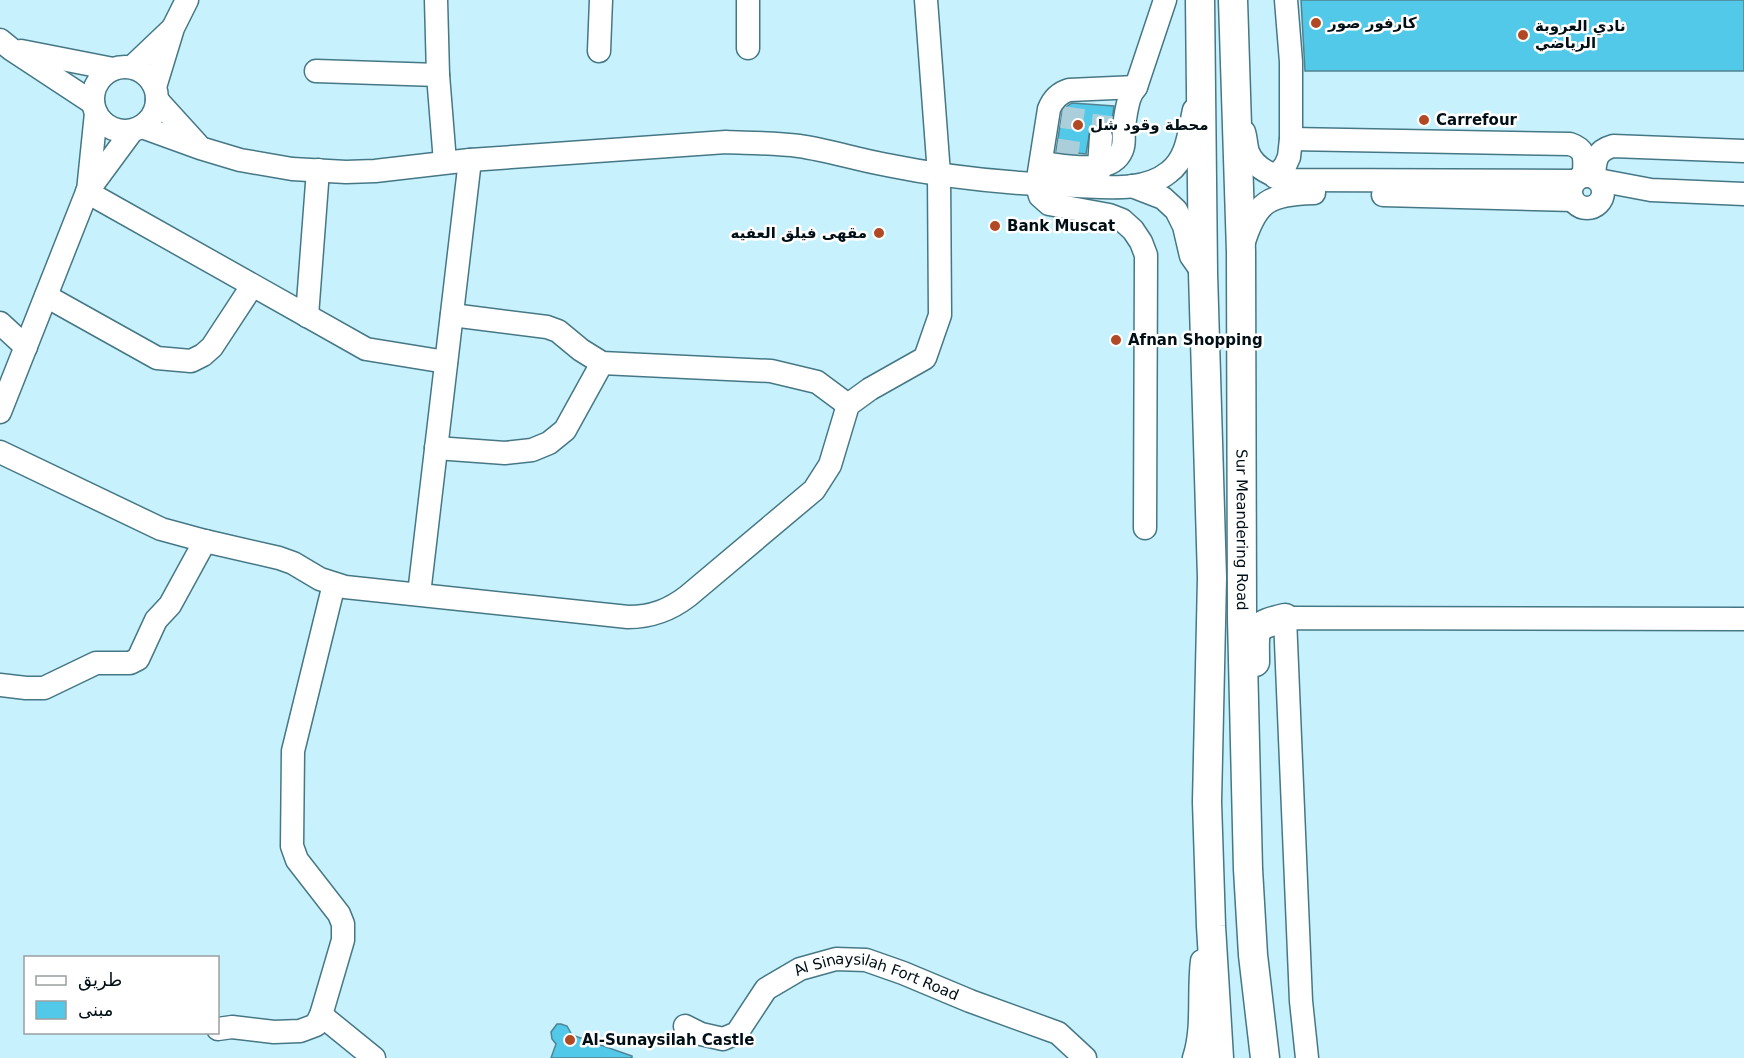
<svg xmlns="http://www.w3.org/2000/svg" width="1744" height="1058" viewBox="0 0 1744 1058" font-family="'DejaVu Sans','Noto Naskh Arabic',sans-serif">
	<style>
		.building { fill: #53c9e9; stroke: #518290; stroke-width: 1.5 }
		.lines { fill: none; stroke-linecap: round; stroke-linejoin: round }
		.minor-tunnel { stroke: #aacfdb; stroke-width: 22; stroke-dasharray: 22 11; stroke-linecap: butt }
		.minor-casing { stroke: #467785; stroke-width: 25 }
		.major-casing { stroke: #467785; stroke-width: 31 }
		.minor { stroke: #fff; stroke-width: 22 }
		.major { stroke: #fff; stroke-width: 28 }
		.poi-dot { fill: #b14925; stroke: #fff; stroke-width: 2 }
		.labels { text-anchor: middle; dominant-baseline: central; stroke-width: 5; stroke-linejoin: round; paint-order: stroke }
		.poi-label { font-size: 15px; font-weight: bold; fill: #000f15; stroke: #fff; text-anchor: start }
		.street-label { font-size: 15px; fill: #000f15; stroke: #fff }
	</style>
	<rect width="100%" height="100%" fill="#c8f1fe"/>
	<path class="building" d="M 1301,0 L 1744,0 L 1744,71 L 1305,71 Z
		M 1072,103 L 1114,106 L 1111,128 L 1101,124 L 1095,125 L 1090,130 L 1086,154 L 1056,151 L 1062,113 L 1066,107 Z
		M 557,1024 L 561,1024 L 567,1026 L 572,1035 L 632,1056 L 632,1058 L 551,1058 L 556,1044 L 552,1039 L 551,1032 Z"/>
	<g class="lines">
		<path class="minor-tunnel" d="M 1101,137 L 1105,106
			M 1066,162 L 1075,102"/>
		<g class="minor-casing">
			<g id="minor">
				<path d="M 436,0 L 438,75 L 445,162"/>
				<path d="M 748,0 L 748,48"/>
				<path d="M 0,40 L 11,49 L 93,103"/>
				<path d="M 21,51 L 113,69"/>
				<path d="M 599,51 L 601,0"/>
				<circle cx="125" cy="99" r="32"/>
				<path d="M 132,67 L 172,29"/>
				<path d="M 316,71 L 438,75"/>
				<path d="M 155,87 L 173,28 L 187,0"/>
				<path d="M 1136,87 L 1069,90 C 1059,93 1053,99 1049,109 L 1037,185 L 1040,196 L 1049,204 L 1109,215 L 1122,220 L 1133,230 L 1141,242 L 1146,255 L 1145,528"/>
				<path d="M 157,100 L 197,144"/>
				<path d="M 142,127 L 200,148 L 240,160 L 292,169 L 346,172 L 375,171 L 470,160 L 726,142 C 750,143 775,143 799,146 C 828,150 858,160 887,165 C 950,178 1013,184 1077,186 C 1106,187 1145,192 1169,172 C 1188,158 1189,131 1194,110"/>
				<path d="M 1244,132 C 1246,138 1246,146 1248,152 C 1254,168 1273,176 1288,180 L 1575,181"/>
				<path d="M 1291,139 L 1570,144 C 1588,150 1584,160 1584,176"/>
				<path d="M 1041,163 C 1064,165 1111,177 1122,150 C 1125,143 1123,138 1124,131 C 1124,125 1125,119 1126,113 C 1128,103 1129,95 1136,87 L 1165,0"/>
				<circle cx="1587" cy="192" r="16"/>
				<path d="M 1275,177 L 1285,166 L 1289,157 L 1291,139 L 1291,62 L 1286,0"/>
				<path d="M 1594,177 C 1595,161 1595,151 1613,146 L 1744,151"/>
				<path d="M 1598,180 L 1651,190 L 1744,194"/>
				<path d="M 1098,181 L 1101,137"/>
				<path d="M 1132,186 L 1163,198 L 1176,210 L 1184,226 L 1191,256 L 1203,273"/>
				<path d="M 88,191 L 96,113"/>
				<path d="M 87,192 L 366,349 L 446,362"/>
				<path d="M 1383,195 L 1573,200"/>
				<path d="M 1243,245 C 1256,201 1269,194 1314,193"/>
				<path d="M 46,296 L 157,358 L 191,361 L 203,355 L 212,347 L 252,286"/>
				<path d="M 452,315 L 547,327 L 558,331 L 581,350 L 602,363 L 771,371 L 817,382 L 848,405"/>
				<path d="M 307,316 L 318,170"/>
				<path d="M 0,323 L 26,347"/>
				<path d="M 0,412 L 87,192 L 132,131"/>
				<path d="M 436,448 L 505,453 L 532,450 L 549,443 L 565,430 L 602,363"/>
				<path d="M 0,452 L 161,529 L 205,541 L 279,558 L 293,563 L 320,579 L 345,587 L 628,617 C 652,617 670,610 688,596 L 814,490 L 830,465 L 848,405 L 870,389 L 925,358 L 940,315 L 939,174 L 926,0"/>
				<path d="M 419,594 L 470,160"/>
				<path d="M 0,685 L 26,688 L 44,688 L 96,663 L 130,663 L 138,659 L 156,620 L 170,605 L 205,541"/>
				<path d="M 321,1015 L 374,1058"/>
				<path id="s1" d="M 685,1026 L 701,1034 L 723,1039 L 737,1033 L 766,989 L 800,969 L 836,959 L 866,960 L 903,973 L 970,1001 L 1058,1033 L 1085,1058"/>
				<path d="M 218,1029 L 232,1027 L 274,1032 L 300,1031 L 316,1025 L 321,1015 L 343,940 L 343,924 L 339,914 L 297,860 L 292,846 L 293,751 L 334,584"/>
				<path d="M 1194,1058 C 1204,1028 1198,992 1202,961"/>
				<path d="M 1307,1058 L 1301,1001 L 1285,618 L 1744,619"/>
			</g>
		</g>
		<g class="major-casing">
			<g id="major">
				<path d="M 1200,0 L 1203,273 L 1212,578 L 1207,802 L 1211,926 L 1219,1058"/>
				<path id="s2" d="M 1233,0 L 1241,252 L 1242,618 L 1248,869 L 1253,955 L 1265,1058"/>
				<path d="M 1255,662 C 1255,629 1251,626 1285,618"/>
			</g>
		</g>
		<use href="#minor" class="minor"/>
		<use href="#major" class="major"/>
	</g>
	<g class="poi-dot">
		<circle cx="1316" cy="23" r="6"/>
		<circle cx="1523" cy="35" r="6"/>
		<circle cx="1424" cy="120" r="6"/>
		<circle cx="1078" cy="125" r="6"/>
		<circle cx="995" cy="226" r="6"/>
		<circle cx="879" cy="233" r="6"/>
		<circle cx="1116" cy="340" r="6"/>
		<circle cx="570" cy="1040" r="6"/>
	</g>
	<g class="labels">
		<g class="poi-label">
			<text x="1328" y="23">كارفور صور</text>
			<text x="1535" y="26">نادي العروبة<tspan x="1535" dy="17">الرياضي</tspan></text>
			<text x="1436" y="120">Carrefour</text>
			<text x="1090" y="125">محطة وقود شل</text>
			<text x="1007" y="226">Bank Muscat</text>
			<text x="867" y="233" text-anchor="end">مقهى فيلق العفيه</text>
			<text x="1128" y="340">Afnan Shopping</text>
			<text x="582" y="1040">Al-Sunaysilah Castle</text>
		</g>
		<g class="street-label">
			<text stroke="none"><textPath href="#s2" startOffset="530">Sur Meandering Road</textPath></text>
			<text stroke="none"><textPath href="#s1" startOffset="228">Al Sinaysilah Fort Road</textPath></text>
		</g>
	</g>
	<rect x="24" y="956" width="195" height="78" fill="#ffffff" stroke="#999fa1" stroke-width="1.5"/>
	<rect x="36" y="976" width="30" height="9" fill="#ffffff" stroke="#999fa1" stroke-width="1.5"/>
	<text x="78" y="986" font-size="18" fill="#000f15">طريق</text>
	<rect x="36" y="1001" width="30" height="18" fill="#53c9e9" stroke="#999fa1" stroke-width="1.5"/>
	<text x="78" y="1016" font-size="18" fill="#000f15">مبنى</text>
</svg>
